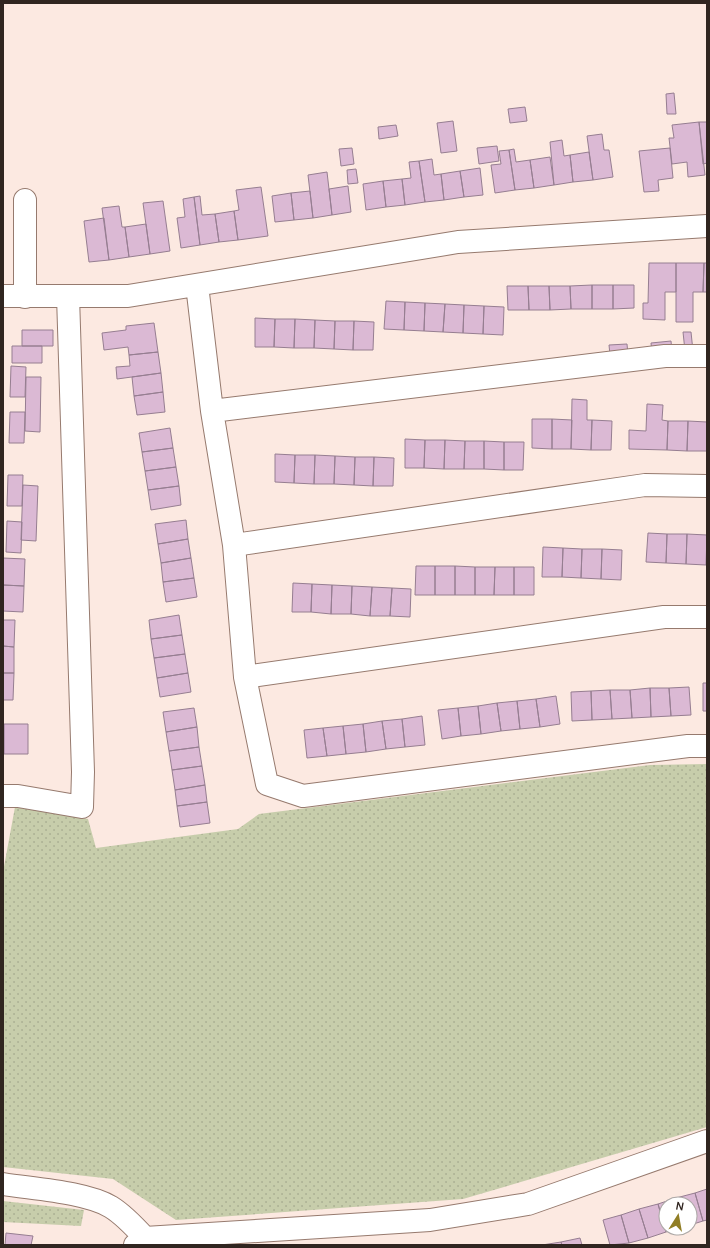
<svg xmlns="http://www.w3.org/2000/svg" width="710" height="1248" viewBox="0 0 710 1248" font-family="Manrope,sans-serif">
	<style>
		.grass { fill: url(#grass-dots) }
		.building { fill: #dbb9d4; stroke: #967e91 }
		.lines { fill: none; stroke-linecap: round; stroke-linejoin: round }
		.minor-casing { stroke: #967a6e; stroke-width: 24 }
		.minor { stroke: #fff; stroke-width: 22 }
	</style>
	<defs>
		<pattern id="grass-dots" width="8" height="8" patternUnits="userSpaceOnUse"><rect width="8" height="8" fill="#c7cdab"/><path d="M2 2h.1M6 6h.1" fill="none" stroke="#abb093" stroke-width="1.8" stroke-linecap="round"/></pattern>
	</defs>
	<rect width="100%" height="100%" fill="#fce9e1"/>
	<path class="grass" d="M 707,764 L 707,1127 L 463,1199 L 176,1220 L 113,1179 L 3,1167 L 3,872 L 15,807 L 88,819 L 96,848 L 238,829 L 259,814 L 650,765 Z
		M 3,1201 L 84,1210 L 81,1226 L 3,1222 Z"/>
	<path class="building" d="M 674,93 L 676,114 L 667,114 L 666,94 Z
		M 525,107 L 527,121 L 510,123 L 508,109 Z
		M 453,121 L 457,151 L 441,153 L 437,123 Z
		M 699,122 L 707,122 L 707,163 L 703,164 Z
		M 699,122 L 705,175 L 688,177 L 687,162 L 672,164 L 669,138 L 674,138 L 672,125 Z
		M 396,125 L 398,136 L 379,139 L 378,127 Z
		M 602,134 L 604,150 L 609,150 L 613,177 L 593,180 L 587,136 Z
		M 562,140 L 564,156 L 570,155 L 573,182 L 554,185 L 550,142 Z
		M 497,146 L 499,161 L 479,164 L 477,148 Z
		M 352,148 L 354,164 L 341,166 L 339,149 Z
		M 670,148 L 673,178 L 658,180 L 659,191 L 644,192 L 639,151 Z
		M 514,149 L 516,162 L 530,160 L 534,188 L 515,190 L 509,150 Z
		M 509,150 L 515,190 L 495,193 L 491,165 L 501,164 L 499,151 Z
		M 589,152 L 593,180 L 573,182 L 570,155 Z
		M 550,157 L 554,185 L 534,188 L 530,160 Z
		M 432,159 L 434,175 L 441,174 L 444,200 L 425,202 L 419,161 Z
		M 419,161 L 425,202 L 405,205 L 402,179 L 411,178 L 409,162 Z
		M 480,168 L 483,195 L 464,197 L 460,171 Z
		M 356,169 L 358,183 L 348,184 L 347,170 Z
		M 460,171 L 464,197 L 444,200 L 441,174 Z
		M 327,172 L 332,215 L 313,218 L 308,175 Z
		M 402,179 L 405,205 L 386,207 L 383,181 Z
		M 383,181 L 386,207 L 366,210 L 363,184 Z
		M 348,186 L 351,212 L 332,215 L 329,189 Z
		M 261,187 L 268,236 L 238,240 L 234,211 L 239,210 L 236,190 Z
		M 310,191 L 313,218 L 294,220 L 291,193 Z
		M 291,193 L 294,220 L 275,222 L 272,196 Z
		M 200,196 L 202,215 L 215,214 L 219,242 L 200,245 L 194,197 Z
		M 194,197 L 200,245 L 181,248 L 177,218 L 185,217 L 183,199 Z
		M 163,201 L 170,251 L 150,254 L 143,203 Z
		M 119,206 L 122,227 L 125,227 L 129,257 L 109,260 L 102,208 Z
		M 234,211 L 238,240 L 219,242 L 215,214 Z
		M 104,218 L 109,260 L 89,262 L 84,221 Z
		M 146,224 L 150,254 L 129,257 L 125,227 Z
		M 649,263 L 676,263 L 676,292 L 665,292 L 665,320 L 643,319 L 643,303 L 648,303 Z
		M 676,263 L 704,263 L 703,292 L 693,292 L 693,322 L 676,322 Z
		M 704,263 L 707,263 L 707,292 L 703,292 Z
		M 592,285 L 613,285 L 613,309 L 592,309 Z
		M 592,285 L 592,309 L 571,309 L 570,286 Z
		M 613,285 L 634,285 L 634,308 L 613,309 Z
		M 507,286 L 528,286 L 529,310 L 508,310 Z
		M 528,286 L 549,286 L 550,310 L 529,310 Z
		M 549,286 L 570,286 L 571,309 L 550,310 Z
		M 386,301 L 405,302 L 404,330 L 384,329 Z
		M 405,302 L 425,303 L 424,331 L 404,330 Z
		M 425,303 L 445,304 L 443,332 L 424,331 Z
		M 445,304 L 464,305 L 463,333 L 443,332 Z
		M 464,305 L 484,306 L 483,334 L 463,333 Z
		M 484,306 L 504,307 L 503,335 L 483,334 Z
		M 255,318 L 275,319 L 274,347 L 255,347 Z
		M 275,319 L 295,319 L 294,348 L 274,347 Z
		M 295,319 L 315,320 L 314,348 L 294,348 Z
		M 315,320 L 335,321 L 334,349 L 314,348 Z
		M 335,321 L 354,321 L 353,350 L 334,349 Z
		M 354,321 L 374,322 L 373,350 L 353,350 Z
		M 154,323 L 158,352 L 129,355 L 128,347 L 104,350 L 102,333 L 126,330 L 126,326 Z
		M 22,330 L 53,330 L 53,346 L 22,346 Z
		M 683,332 L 691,332 L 693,351 L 685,351 Z
		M 671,341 L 672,352 L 652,353 L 651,343 Z
		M 627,344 L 628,355 L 610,355 L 609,345 Z
		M 12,346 L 42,346 L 42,363 L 12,363 Z
		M 158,352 L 161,373 L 117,379 L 116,367 L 130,366 L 129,355 Z
		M 11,366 L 26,367 L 25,397 L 10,397 Z
		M 161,373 L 163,392 L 134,396 L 132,377 Z
		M 26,377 L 41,377 L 40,432 L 25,431 Z
		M 163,392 L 165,412 L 137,415 L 134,396 Z
		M 572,399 L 587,400 L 587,420 L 592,420 L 591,450 L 571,449 Z
		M 647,404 L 663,405 L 662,420 L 668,421 L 667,450 L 629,449 L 629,430 L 646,431 Z
		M 10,412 L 25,412 L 24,443 L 9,443 Z
		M 532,419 L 552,419 L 552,449 L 532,448 Z
		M 552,419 L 572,420 L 571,449 L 552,449 Z
		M 592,420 L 612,421 L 611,450 L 591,450 Z
		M 668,421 L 688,421 L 687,451 L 667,450 Z
		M 688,421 L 707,422 L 707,451 L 687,451 Z
		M 170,428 L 173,448 L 142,452 L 139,433 Z
		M 405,439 L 425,440 L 424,468 L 405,468 Z
		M 425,440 L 445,440 L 444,469 L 424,468 Z
		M 445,440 L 465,441 L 464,469 L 444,469 Z
		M 465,441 L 484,441 L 484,469 L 464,469 Z
		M 484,441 L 504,442 L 504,470 L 484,469 Z
		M 504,442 L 524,442 L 523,470 L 504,470 Z
		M 173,448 L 176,467 L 145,471 L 142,452 Z
		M 275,454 L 295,455 L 294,483 L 275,482 Z
		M 295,455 L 315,455 L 314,484 L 294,483 Z
		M 315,455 L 335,456 L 334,484 L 314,484 Z
		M 335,456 L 355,457 L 354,485 L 334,484 Z
		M 355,457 L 374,457 L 373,486 L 354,485 Z
		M 374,457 L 394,458 L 393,486 L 373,486 Z
		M 176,467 L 179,486 L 148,490 L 145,471 Z
		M 8,475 L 23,475 L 22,506 L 7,506 Z
		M 23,485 L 38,486 L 36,541 L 21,540 Z
		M 179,486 L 181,505 L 151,510 L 148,490 Z
		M 186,520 L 188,539 L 158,544 L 155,524 Z
		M 7,521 L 22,522 L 21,553 L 6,552 Z
		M 648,533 L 667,534 L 666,563 L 646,562 Z
		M 667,534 L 687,534 L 686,564 L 666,563 Z
		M 687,534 L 707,535 L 706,565 L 686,564 Z
		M 188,539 L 191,558 L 161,563 L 158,544 Z
		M 543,547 L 563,548 L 562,577 L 542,577 Z
		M 563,548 L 582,549 L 581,578 L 562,577 Z
		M 582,549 L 602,549 L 601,579 L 581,578 Z
		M 602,549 L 622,550 L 621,580 L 601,579 Z
		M 3,558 L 25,559 L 24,586 L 3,585 Z
		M 191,558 L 194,578 L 163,582 L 161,563 Z
		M 416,566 L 435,566 L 435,595 L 415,595 Z
		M 435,566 L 455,566 L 455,595 L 435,595 Z
		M 455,566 L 475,567 L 475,595 L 455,595 Z
		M 475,567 L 495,567 L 494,595 L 475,595 Z
		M 495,567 L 514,567 L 514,595 L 494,595 Z
		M 514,567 L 534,567 L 534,595 L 514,595 Z
		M 194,578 L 197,597 L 166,602 L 163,582 Z
		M 293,583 L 312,584 L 311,612 L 292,612 Z
		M 312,584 L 332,585 L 331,614 L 311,612 Z
		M 3,585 L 24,586 L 23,612 L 3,611 Z
		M 332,585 L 352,586 L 351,614 L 331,614 Z
		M 352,586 L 372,587 L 370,616 L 351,614 Z
		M 372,587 L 392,588 L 390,616 L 370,616 Z
		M 392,588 L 411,589 L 410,617 L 390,616 Z
		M 179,615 L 182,635 L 151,639 L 149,620 Z
		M 3,620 L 15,620 L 14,647 L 3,646 Z
		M 182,635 L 185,654 L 154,658 L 151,639 Z
		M 3,646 L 14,647 L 14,673 L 3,673 Z
		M 185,654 L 188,673 L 157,678 L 154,658 Z
		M 3,673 L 14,673 L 13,700 L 3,700 Z
		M 188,673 L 191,692 L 160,697 L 157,678 Z
		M 703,683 L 707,683 L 707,711 L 703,711 Z
		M 689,687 L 691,715 L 671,716 L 669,688 Z
		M 650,688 L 669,688 L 671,716 L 651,717 Z
		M 650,688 L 651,717 L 632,718 L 630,690 Z
		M 610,690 L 630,690 L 632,718 L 612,719 Z
		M 610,690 L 612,719 L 592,720 L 591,691 Z
		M 591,691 L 592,720 L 572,721 L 571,692 Z
		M 556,696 L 560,724 L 540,727 L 536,699 Z
		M 536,699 L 540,727 L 520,729 L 517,701 Z
		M 517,701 L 520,729 L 501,731 L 497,703 Z
		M 497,703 L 501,731 L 481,734 L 478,706 Z
		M 478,706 L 481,734 L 461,736 L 458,708 Z
		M 194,708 L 197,727 L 166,732 L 163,712 Z
		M 458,708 L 461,736 L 442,739 L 438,710 Z
		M 422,716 L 425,745 L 405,747 L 402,719 Z
		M 402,719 L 405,747 L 386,749 L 382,721 Z
		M 382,721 L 386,749 L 366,752 L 363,724 Z
		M 4,724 L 28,724 L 28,754 L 4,754 Z
		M 363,724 L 366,752 L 346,754 L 343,726 Z
		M 343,726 L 346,754 L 327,756 L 323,728 Z
		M 197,727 L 199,747 L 169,751 L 166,732 Z
		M 323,728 L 327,756 L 307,758 L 304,730 Z
		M 199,747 L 202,766 L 172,770 L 169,751 Z
		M 202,766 L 205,785 L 175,790 L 172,770 Z
		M 205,785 L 207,802 L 177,806 L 175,790 Z
		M 207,802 L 210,823 L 180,827 L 177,806 Z
		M 707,1189 L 707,1220 L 703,1221 L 695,1193 Z
		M 695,1193 L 703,1221 L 690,1225 L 690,1204 L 678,1204 L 676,1198 Z
		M 676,1198 L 678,1204 L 666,1204 L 666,1228 L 680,1228 L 666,1232 L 658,1204 Z
		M 658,1204 L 666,1232 L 648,1238 L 639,1209 Z
		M 639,1209 L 648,1238 L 629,1243 L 621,1215 Z
		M 621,1215 L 629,1243 L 610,1245 L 603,1220 Z
		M 6,1233 L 33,1236 L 31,1245 L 5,1245 Z
		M 580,1238 L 582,1245 L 562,1245 L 561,1242 Z
		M 561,1242 L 562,1245 L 542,1245 Z"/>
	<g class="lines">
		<g class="minor-casing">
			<path id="minor" d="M 197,285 L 212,411 L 234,545 L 245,677 L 267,784 L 303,796 L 688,746 L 707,746
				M 3,296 L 128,296 L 458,242 L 707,226
				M 25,297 L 25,200
				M 212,411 L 665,356 L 707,356
				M 234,545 L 645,485 L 707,486
				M 245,677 L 664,617 L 707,617
				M 3,796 L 18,796 L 82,807 L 83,772 L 68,296
				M 3,1184 C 33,1189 86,1192 111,1207 C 124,1215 135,1227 145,1238
				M 135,1245 L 145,1238 L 430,1220 L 528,1204 L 707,1141"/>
		</g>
		<use href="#minor" class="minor"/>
	</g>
	<rect width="710" height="1248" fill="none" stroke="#302520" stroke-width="8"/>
	<g transform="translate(678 1216) rotate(11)"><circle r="19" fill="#ffffff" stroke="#aca8a6"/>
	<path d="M0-3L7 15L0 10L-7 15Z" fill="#917e25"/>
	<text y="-6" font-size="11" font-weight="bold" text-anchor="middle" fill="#302520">N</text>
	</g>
</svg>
